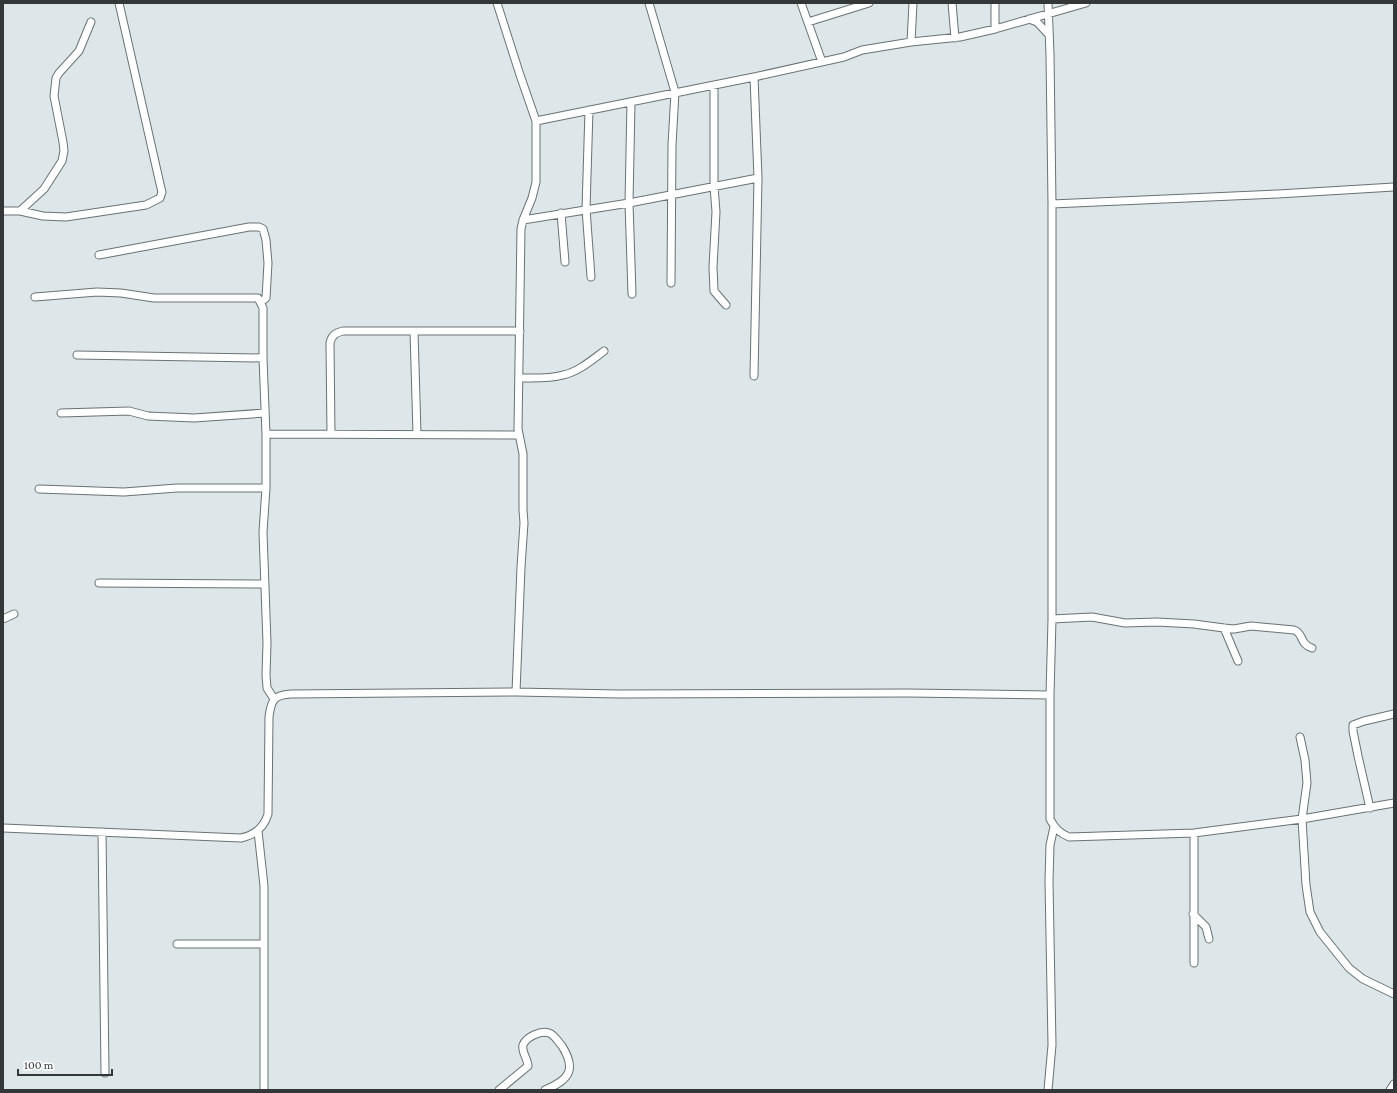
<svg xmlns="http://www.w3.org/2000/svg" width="1397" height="1093" viewBox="0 0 1397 1093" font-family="'Crimson Pro',serif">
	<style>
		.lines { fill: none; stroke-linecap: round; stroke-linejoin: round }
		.minor-casing { stroke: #697274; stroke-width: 9 }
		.minor { stroke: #fff; stroke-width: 7 }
	</style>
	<rect width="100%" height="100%" fill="#dde7e9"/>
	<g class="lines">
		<g class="minor-casing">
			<path id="minor" d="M 497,3 L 520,75 L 536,121 L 536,182 L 532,198 L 523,220 L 521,229 L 518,429 L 523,454 L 523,510 L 524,523 L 521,567 L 516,692
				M 649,3 L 675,92 L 672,145 L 671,283
				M 801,3 L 822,62
				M 952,3 L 955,38
				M 1048,3 L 1050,54 L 1052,204 L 1052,619 L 1050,695
				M 1029,19 L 1037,22 L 1049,35
				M 808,22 L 869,3
				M 995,29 L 995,3
				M 911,42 L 913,3
				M 714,85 L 714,186 L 716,212 L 713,267 L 714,291 L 726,305
				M 631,102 L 629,203 L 632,294
				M 589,110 L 586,209 L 591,277
				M 536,121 L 754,77 L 844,57 L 862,50 L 911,42 L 960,37 L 995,29 L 1086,3
				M 1052,204 L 1278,194 L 1394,187
				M 3,211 L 20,211 L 43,216 L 66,217 L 146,205 L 160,198 L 162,192 L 160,184 L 119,3
				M 20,211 L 44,189 L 62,161 L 64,151 L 63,142 L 54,96 L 56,78 L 59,73 L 79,51 L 91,22
				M 561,213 L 565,262
				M 523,220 L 629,203 L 758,178
				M 99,255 L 249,227 L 259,227 L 263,229 L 266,240 L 268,263 L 266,298 L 261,302
				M 35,297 L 97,292 L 121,293 L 154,298 L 258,298 L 263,308 L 263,358
				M 414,331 L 417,434
				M 77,355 L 263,358 L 266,434
				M 754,376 L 758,178 L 754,77
				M 519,378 C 533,378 549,379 563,375 C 578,372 592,360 604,351
				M 61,413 L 129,411 L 148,416 L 194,418 L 265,413
				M 331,434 L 330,343 C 332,335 335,333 343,331 L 520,331
				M 39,489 L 124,492 L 177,488 L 266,488
				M 99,583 L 264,584
				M 3,619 L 14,614
				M 1052,619 L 1092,617 L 1125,623 L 1157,622 L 1194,624 L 1224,628 L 1234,629 L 1251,626 L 1294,630 C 1304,633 1299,644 1312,648
				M 1224,628 L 1238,661
				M 274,699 L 267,688 L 266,675 L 267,643 L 263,532 L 266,488 L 266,434 L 519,435
				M 1300,737 L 1305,760 L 1307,783 L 1302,819 L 1306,885 L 1310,912 L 1320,932 L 1349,968 L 1363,979 L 1394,994
				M 1370,808 L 1358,756 L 1353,731 L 1353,725 L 1364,721 L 1394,714
				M 3,828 L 241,838 C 255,835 264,828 268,814 L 269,717 C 271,701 273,695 291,694 L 516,692 L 619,694 L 908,693 L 1050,695 L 1050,819 C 1055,829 1060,833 1069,837 L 1194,833 L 1302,819 L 1394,803
				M 258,831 L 264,886 L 264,1090
				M 102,832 L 105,1073
				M 1193,914 L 1206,927 L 1209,939
				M 177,944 L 263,944
				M 1194,963 L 1194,833
				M 499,1090 L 528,1066 C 528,1059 521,1052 523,1045 C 526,1037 541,1030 549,1033 C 555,1035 558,1042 562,1046 C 577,1070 569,1080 545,1090
				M 1048,1090 L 1052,1045 L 1049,881 L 1050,845 L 1054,827
				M 1390,1090 L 1394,1084"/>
		</g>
		<use href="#minor" class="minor"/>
	</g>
	<rect width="1397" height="1093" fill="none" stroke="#333738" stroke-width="8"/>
	<path d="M18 1069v6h94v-6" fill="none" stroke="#333738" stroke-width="2"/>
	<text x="24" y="1069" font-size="12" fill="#333738" stroke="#ffffff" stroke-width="3" paint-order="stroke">100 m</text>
</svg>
